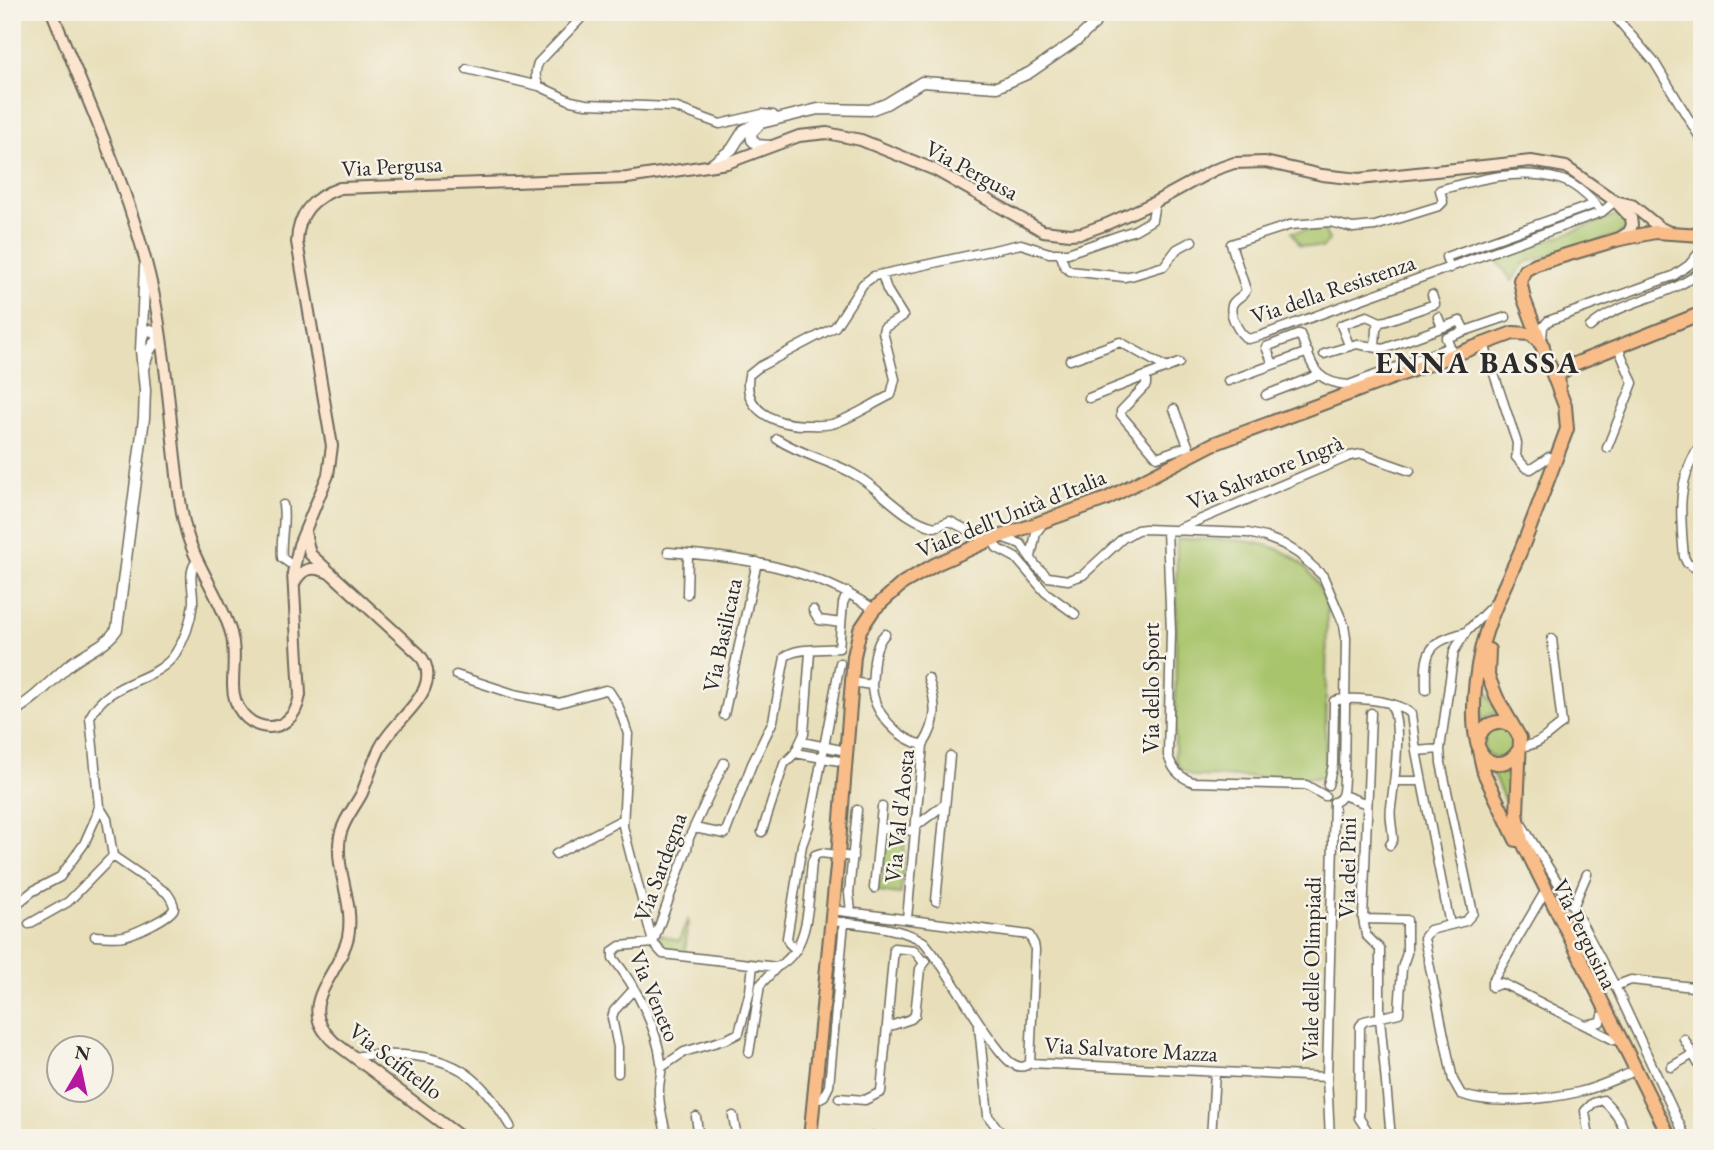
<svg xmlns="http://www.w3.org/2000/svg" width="1714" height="1150" viewBox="0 0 1714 1150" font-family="'EB Garamond',serif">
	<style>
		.green { fill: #a9c56c; stroke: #6a784c; stroke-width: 2 }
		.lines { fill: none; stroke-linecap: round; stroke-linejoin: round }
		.minor-casing { stroke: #6d6a5d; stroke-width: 11 }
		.tertiary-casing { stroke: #6d6a5d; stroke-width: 13 }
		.secondary-casing { stroke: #6d6a5d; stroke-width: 14 }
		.primary-casing { stroke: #6d6a5d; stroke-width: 16 }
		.minor { stroke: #fff; stroke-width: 8 }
		.tertiary { stroke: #fff; stroke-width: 10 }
		.secondary { stroke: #fce5cf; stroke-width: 10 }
		.primary { stroke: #f8bd88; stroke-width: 12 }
		.labels { text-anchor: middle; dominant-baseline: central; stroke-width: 5; stroke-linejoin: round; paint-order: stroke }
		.street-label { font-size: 23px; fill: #2b2b2b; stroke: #f7f3e8 }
		.district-label { font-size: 30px; font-weight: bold; letter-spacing: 2px; fill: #2b2b2b; stroke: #f7f3e8 }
	</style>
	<rect width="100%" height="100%" fill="#f7f3e8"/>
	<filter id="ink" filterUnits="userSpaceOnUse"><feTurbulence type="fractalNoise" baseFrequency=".0143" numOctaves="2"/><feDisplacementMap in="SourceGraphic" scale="14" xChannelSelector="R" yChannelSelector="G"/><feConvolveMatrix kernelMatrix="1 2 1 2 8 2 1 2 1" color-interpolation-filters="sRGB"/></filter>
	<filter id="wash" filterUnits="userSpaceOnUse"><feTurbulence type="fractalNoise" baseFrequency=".00686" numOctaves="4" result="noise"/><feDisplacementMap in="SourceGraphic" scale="28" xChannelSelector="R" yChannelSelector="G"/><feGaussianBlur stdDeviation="1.57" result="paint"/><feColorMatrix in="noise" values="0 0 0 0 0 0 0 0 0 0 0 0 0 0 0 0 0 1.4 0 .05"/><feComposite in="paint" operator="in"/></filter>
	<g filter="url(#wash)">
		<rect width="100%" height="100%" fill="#e8dfba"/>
		<path class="green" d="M 1618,215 L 1628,222 L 1628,227 L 1619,235 L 1524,263 L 1512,281 L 1496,259 Z
			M 1323,228 L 1329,240 L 1323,248 L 1300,245 L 1292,232 Z
			M 1177,539 C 1239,540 1305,533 1327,606 L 1325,778 L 1193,776 L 1180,768 L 1175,758 Z
			M 1483,685 L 1499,714 L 1491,714 L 1481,720 Z
			M 1505,726 L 1515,736 L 1515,746 L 1507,757 L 1493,758 L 1483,748 L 1487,730 Z
			M 1512,765 L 1509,810 L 1490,768 L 1505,769 Z
			M 886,833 L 905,835 L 901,894 L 878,892 L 879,882 L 882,881 L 884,857 L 882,856 Z
			M 688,919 L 685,954 L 665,951 L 658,944 L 659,934 L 679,941 Z"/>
	</g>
	<g filter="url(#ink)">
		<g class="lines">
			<g class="minor-casing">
				<path id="minor" d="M 1611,12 L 1655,63 L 1702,141
					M 467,69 L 539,86 L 571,101 L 586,104 L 674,107 L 720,124 L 762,114 L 773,115 L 777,119
					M 539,86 C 534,78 535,71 538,63 L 587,12
					M 1602,212 C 1592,200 1575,183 1559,179 C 1520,168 1478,179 1440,190 L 1443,202 L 1439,206 L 1375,226 L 1353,228 L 1330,222 L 1290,225 L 1231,244 L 1246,290 C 1243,297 1239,296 1234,302 C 1226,311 1239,334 1248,339 L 1260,336 L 1602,212 L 1615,201
					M 1060,253 L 1065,267 L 1070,271 L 1124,277 L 1134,275 L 1164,266 L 1177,249 L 1192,241
					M 1450,268 L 1446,257 L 1595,204
					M 882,274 L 887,290 L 903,316 L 884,328 L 883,332 L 895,379 L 891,395 C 872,404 852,418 832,424 C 823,426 813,425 804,425 C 774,424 742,410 749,375 L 759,367 L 835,327 L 863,284 L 874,276 L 1021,244 L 1049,253 L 1068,253 L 1135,230 L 1152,220 L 1155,202
					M 1438,317 L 1442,327
					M 1590,327 C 1622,299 1669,299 1702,270
					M 1465,331 L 1506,317
					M 1542,339 L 1543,327 L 1548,321 L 1673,276 L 1689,265 L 1702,249
					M 1484,344 L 1517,443 L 1516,457 L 1526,468 L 1531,469 L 1549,457 L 1556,458
					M 1349,345 L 1341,325 L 1367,316 L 1380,322 L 1386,321 L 1435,304 L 1432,295
					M 1375,347 L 1376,329 L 1380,322
					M 1324,354 L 1357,344 L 1383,349 L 1460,321 L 1465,331 L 1446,338 L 1451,349
					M 1070,360 L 1120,342 L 1167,368
					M 1273,364 L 1266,347 L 1300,334 C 1313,365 1312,382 1349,385 L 1450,347
					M 1146,376 L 1146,385 L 1121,411 L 1121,415 L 1157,457 L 1188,446
					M 1228,381 L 1308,352
					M 1266,395 L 1318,375
					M 1089,398 L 1179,363
					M 1174,409 L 1189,448
					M 777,439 C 802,455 828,460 852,473 C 881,488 902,520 935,527 L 950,521 L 988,541
					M 1702,442 C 1676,480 1680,513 1684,557 L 1687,563 L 1702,572
					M 1607,448 L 1633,383 L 1618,347
					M 283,505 C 286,523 280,539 282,558 L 289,563 L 294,564
					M 1178,529 L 1350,456 L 1362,454 L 1410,471
					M 1167,530 L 1171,632 L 1168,755 C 1172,769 1179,777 1193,782 L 1306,785 L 1325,796
					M 1001,537 L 1021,544 L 1036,566 L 1048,577 L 1068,580 L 1083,575 L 1123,538 L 1137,530 L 1145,529 L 1248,533 L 1265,537 L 1283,544 L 1299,554 L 1323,576 L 1344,625 L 1346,638 L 1344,778 C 1343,788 1345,799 1334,802
					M 992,540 L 997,548 L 1016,558 L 1045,592 L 1075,614
					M 668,552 C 742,557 811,567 874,609
					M 1031,557 L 1036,533 L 1044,522
					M 687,594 L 688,554
					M 813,610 L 819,620 L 841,623
					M 456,675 L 514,694 L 559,703 L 605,690 L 609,691 L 618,705 L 628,734 L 623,826 L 653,943 L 620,946 L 613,951 L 613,958 C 635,985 657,1027 661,1062 C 663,1071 659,1080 659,1089 C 658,1105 664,1122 667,1138
					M 851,682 L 872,685 C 874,667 872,648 885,634
					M 872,685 C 872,712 898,739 923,745
					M 1426,690 C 1425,651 1426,643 1466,632
					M 1371,713 L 1363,919 L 1366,935 L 1380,949 L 1380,1018 L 1391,1138
					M 724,715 L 757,562
					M 802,742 L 846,751
					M 1520,746 C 1538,747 1547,734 1562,724 L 1552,639
					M 1440,749 L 1454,651 L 1466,632 L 1494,604
					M 1416,751 L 1450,925
					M 795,753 L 845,762
					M 724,763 L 689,838 L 687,849 L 653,943 L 663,954 L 777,967 C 812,949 808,897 812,862 L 815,855 L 821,853 L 853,857
					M 1395,781 L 1420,781
					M 1328,785 L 1333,765 L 1334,701 C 1353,696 1397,700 1411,714 L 1416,751 L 1440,749 L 1441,763 L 1473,913 L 1466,921 L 1430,930 L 1424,938 L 1453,1080 L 1461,1094 C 1490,1106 1548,1099 1579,1092 C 1597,1088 1613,1080 1630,1073
					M 1343,795 L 1367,804
					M 1522,825 L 1573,907 L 1615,986 L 1686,1138
					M 916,826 L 945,804
					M 694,828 L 725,834 L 752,764 L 773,721 L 785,657 C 794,647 825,650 839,648 L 843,603 L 848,592
					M 880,828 L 915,831
					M 762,832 L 784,764 L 795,753 L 804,734 L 810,652
					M 1390,845 L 1393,840 C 1393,829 1389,818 1391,807 C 1394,783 1403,725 1391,704
					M 556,854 L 623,819
					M 874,888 L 882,807
					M 1543,895 L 1492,982 L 1492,987 L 1502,983 L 1614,1040
					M 936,901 L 950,756
					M 1573,907 L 1587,874
					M 12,908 L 33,891 L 60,877 L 84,844 L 96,817 L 99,806 L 90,717 C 109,679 156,683 175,654 C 185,639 191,621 193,603 C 194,590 187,573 196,562
					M 832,910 L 1029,935 L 1034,944 L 1035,950 L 1030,1063 L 1327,1077
					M 851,912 L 849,893 L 857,810
					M 907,919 L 923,745 C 938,722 937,704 928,678
					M 1363,919 L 1407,920 L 1407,953 L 1402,968 L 1399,1013 L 1364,1021 L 1360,1026 L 1359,1118 L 1369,1133 L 1369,1138
					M 831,921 C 857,924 902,927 924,942 C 951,974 970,1013 996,1046 C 1001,1052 1007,1062 1015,1065 C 1021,1068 1025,1067 1030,1063
					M 29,924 L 68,902 L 113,856
					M 95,936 C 104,936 115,938 124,936 C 133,934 172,917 174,908 C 174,903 170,897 167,893 L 113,856 L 107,819 L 99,806
					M 796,950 L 789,943 L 787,938 L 802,845 L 809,826 L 840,663
					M 1615,986 L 1631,980 L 1702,988
					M 1586,1025 L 1600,1022 L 1602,1016
					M 979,1026 L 988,1116 L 1005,1138
					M 887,1027 L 911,1019 L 915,1015 L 920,969 L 926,961
					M 1684,1039 L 1702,1070
					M 749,1053 L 760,985 L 777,967
					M 355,1057 C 371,1053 387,1055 403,1055 C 459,1058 482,1079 510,1126
					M 662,1067 L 684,1052 L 727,1039 L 739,1033 L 750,991 L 753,965
					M 1671,1067 L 1693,1054
					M 618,1073 L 618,1047 L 612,1018 L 614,1011 L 634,989
					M 839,1098 L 865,1100 L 881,1092 L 894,948 L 914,950 L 924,963
					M 815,1101 L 824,1096 L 829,1086 L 844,922
					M 733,1116 L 737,1138
					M 696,1117 L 699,1138
					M 869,1138 L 872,1136 L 889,1138
					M 1211,1138 L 1215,1072
					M 1330,1138 L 1327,1077 L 1334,802
					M 1589,1138 L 1585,1111 L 1593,1103 L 1603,1100 C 1615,1111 1623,1122 1626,1138"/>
			</g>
			<g class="tertiary-casing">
				<path id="tertiary" d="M 758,126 L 751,133 L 752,140 L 757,145 L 770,146
					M 711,165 L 732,149 L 744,130 L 753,125 L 818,109 L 870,110 L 886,104 L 922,82 L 997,87 L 1029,73 L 1077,40 L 1094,24 L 1100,12
					M 142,338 L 146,331 L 150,330 L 160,334 L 149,351 L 144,366
					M 12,712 C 34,700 50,682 68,666 C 84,652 105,647 117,629 L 144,418 L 145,390 L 141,350 L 145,266"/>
			</g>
			<g class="secondary-casing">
				<path id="secondary" d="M 52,12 C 90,107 135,201 155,301 C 165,353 169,406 175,458 C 178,481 179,504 185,526 C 194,565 220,595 231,633 C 236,650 233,668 233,685 C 233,732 292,745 300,695 L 293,573 L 299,545 L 328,475 L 332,446 L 297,242 C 298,213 313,197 340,188 L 627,178 L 727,163 L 799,136 L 827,133 L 861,140 L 935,170 L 1043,231 L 1070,234 L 1082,233 L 1107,224 L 1155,202 L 1214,170 L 1234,163 L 1265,162 L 1322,175 L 1359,179 L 1531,161 L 1566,167 L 1615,201 L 1631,218 L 1632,225 L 1629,232 L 1618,239
					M 1615,201 L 1632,205 L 1659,227 L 1669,232
					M 305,532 L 310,554 L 419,654 C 448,689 394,718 380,748 C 373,762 368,778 362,793 C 355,807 343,820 340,836 C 334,870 355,902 348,937 C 339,977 293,1005 334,1042 L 462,1138
					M 294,584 C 301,568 313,565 329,573"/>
			</g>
			<g class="primary-casing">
				<path id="primary" d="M 1559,385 L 1558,375 L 1572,365 L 1702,313
					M 1489,650 L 1488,676 L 1497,698 L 1520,738 L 1517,813 L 1522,841 L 1670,1138
					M 1478,742 C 1481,723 1499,717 1513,727
					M 1479,751 L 1484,773 L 1516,840
					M 1518,751 C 1513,759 1506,764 1496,763 C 1462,759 1476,673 1481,650 C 1489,615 1507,582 1521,550 C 1537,510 1552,469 1567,429 L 1565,406 L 1524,299 L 1520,280 L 1525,270 L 1536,264 L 1616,240 L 1655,232 L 1702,235
					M 810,1138 L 838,856 L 854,656 L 860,630 L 874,609 L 903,583 L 936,564 L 988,541 L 1106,499 L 1213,444 L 1513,333 L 1531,334 L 1543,346"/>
			</g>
			<use href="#minor" class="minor"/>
			<use href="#tertiary" class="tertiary"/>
			<use href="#secondary" class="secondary"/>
			<use href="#primary" class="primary"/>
		</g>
	</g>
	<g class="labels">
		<g class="street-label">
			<text transform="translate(392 166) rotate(-3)">Via Pergusa</text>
			<text transform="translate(972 170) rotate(28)">Via Pergusa</text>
			<text transform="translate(1333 289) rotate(-19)">Via della Resistenza</text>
			<text transform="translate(1265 472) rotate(-22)">Via Salvatore Ingrà</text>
			<text transform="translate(1011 513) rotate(-22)">Viale dell'Unità d'Italia</text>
			<text transform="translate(722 635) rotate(-78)">Via Basilicata</text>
			<text transform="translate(1151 688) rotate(-90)">Via dello Sport</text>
			<text transform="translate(899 816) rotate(-84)">Via Val d'Aosta</text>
			<text transform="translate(660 867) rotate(-70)">Via Sardegna</text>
			<text transform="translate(1347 868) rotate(-89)">Via dei Pini</text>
			<text transform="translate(1585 934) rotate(64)">Via Pergusina</text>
			<text transform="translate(1311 969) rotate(-89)">Viale delle Olimpiadi</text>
			<text transform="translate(655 996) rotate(67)">Via Veneto</text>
			<text transform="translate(1131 1049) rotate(3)">Via Salvatore Mazza</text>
			<text transform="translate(396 1061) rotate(37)">Via Scifitello</text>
		</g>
		<g class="district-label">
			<text x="1478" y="362">ENNA BASSA</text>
		</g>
	</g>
	<rect width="1714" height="1150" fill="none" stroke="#f7f3e8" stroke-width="42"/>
	<g transform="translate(80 1069) rotate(9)"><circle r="33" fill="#f7f3e8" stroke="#a5a39c" stroke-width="2"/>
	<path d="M0-5L12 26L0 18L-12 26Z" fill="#b5179e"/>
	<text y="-10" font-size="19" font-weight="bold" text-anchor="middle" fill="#2b2b2b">N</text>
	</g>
</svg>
